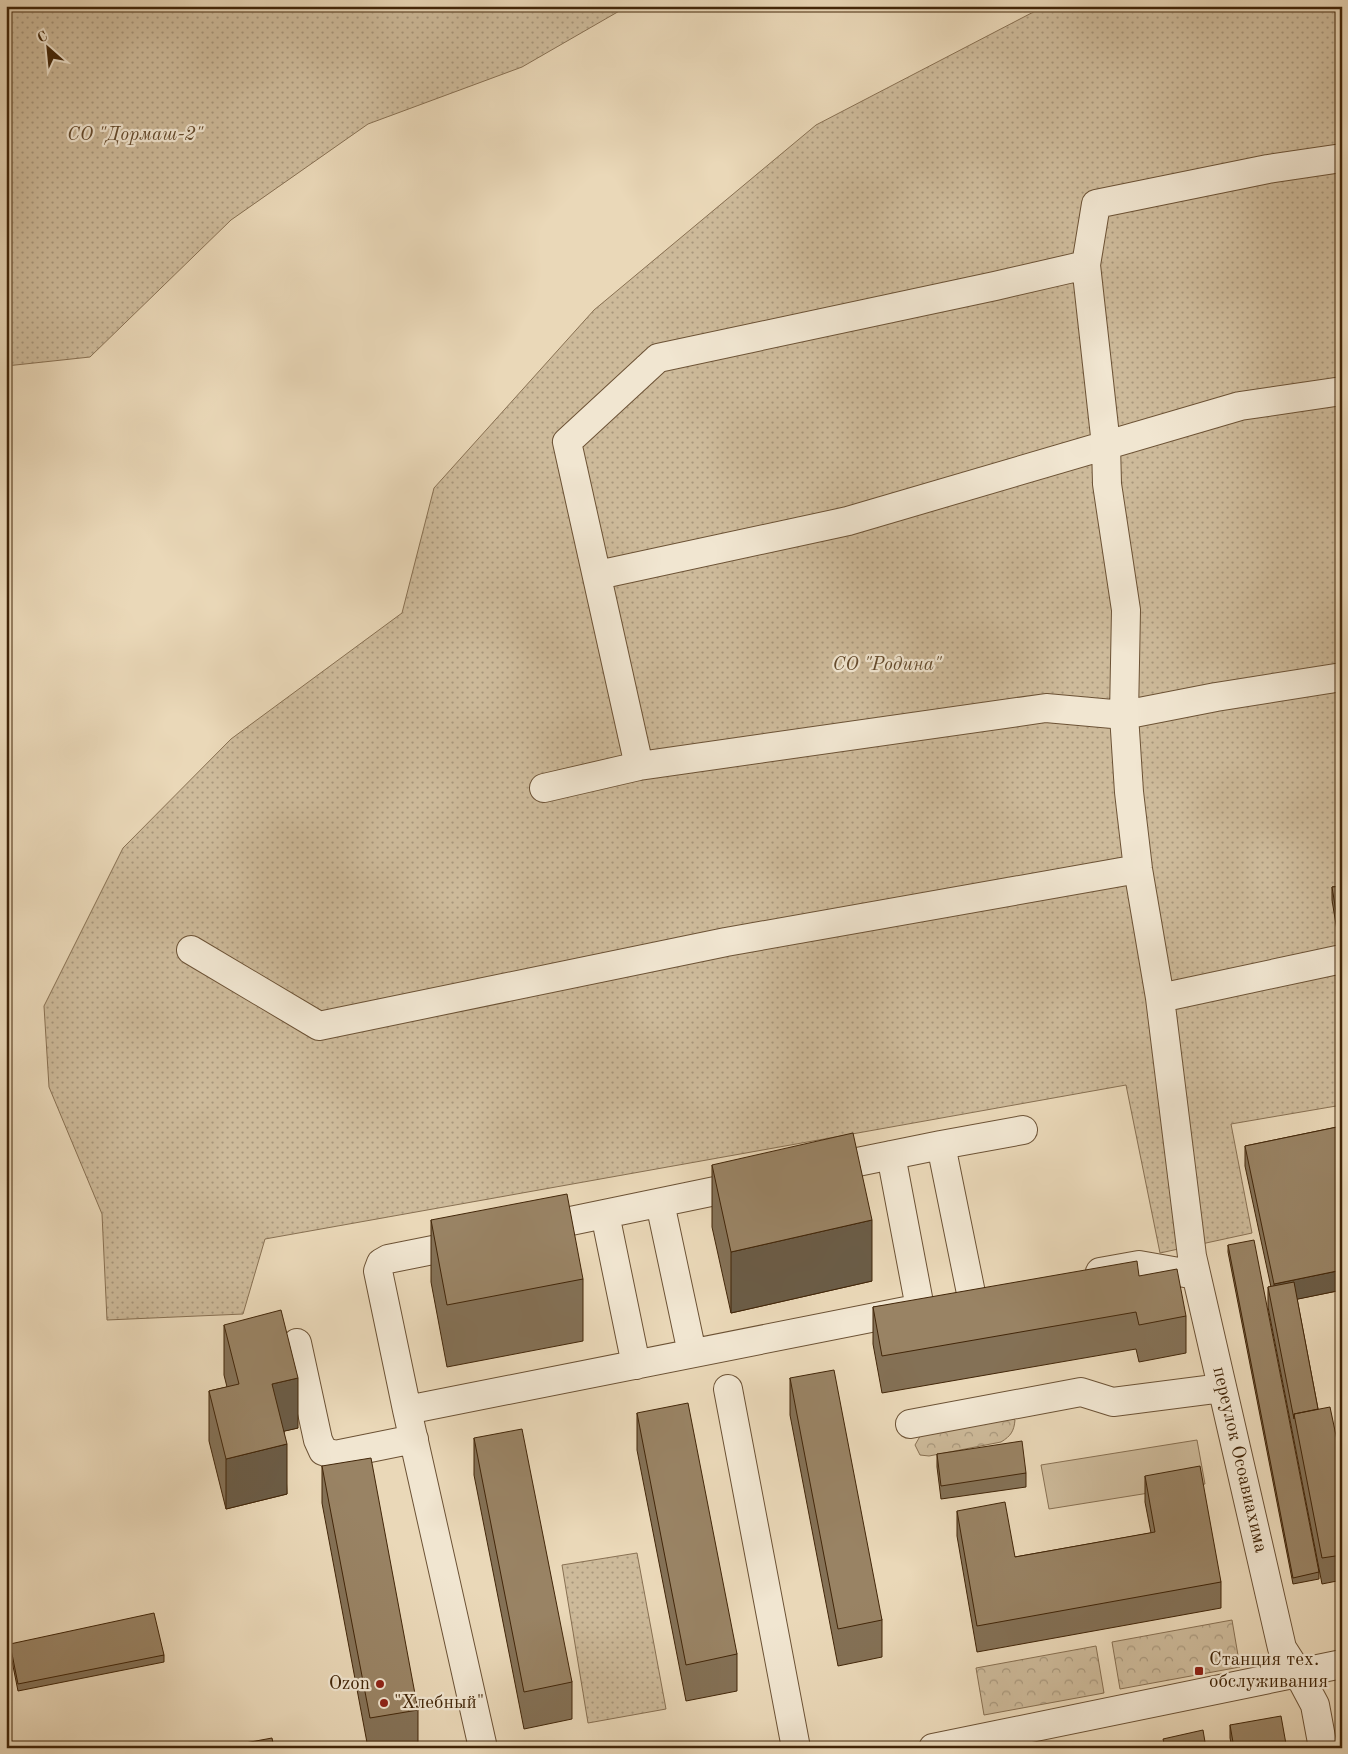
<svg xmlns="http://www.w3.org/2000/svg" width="1348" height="1754" viewBox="0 0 1348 1754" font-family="'Old Standard TT',serif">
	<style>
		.green { fill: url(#green-dots); stroke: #887052 }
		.forest { fill: url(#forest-crowns); stroke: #887052 }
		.pitch { fill: #cdba9a; stroke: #887052 }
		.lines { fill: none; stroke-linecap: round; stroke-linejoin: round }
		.minor-casing { stroke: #6c5235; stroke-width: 30 }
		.minor { stroke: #f1e6d1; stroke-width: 28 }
		.wall { fill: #847156; stroke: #422609 }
		.shaded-wall { fill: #6b5c46; stroke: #422609 }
		.building { fill: #998364; stroke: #422609 }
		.poi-dot { fill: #8f2418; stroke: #f1e6d1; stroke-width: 2 }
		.labels { text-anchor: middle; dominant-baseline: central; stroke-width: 4.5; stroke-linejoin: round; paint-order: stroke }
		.park-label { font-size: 19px; font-style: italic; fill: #654b2d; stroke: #f1e6d1 }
		.street-label { font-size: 19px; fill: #422609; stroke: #f1e6d1 }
		.poi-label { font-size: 19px; fill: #422609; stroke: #f1e6d1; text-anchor: start }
	</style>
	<defs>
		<pattern id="green-dots" width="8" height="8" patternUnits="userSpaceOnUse" patternTransform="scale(1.25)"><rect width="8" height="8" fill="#cdba9a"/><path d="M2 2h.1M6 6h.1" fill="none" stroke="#a8977c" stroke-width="1.8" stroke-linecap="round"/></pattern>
		<pattern id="forest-crowns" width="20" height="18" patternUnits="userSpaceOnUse" patternTransform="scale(1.25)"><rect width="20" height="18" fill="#cdba9a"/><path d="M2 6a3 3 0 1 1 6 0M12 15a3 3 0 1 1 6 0" fill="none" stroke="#a8977c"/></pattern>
	</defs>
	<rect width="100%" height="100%" fill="#ead8b8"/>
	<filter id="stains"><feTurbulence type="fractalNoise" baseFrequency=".004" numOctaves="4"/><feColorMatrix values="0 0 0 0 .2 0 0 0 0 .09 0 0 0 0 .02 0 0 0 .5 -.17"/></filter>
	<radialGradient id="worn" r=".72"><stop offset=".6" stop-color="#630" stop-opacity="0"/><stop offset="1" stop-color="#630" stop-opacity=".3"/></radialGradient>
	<path class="green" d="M 6,6 L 628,6 L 522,67 L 368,124 L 231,220 L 90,357 L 6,366 Z
		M 1045,6 L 1342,6 L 1342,1105 L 1231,1124 L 1252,1233 L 1160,1253 L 1126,1085 L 265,1239 L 243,1314 L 107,1320 L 102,1214 L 49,1087 L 44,1006 L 123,848 L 231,739 L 402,613 L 434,488 L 594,310 L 816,125 Z
		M 637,1553 L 666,1709 L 588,1723 L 562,1565 Z"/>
	<path class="forest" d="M 1010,1417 L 1015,1420 C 1014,1431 1011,1436 1001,1442 L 929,1456 L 920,1455 L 915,1445 L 923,1431 Z
		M 1232,1620 L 1240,1667 L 1120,1689 L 1112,1642 Z
		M 1096,1646 L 1104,1693 L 984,1715 L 976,1668 Z"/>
	<path class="pitch" d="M 1197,1440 L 1205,1484 L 1049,1509 L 1041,1465 Z"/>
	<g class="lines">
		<g class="minor-casing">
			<path id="minor" d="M 598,575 L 848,521 L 1240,406 L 1342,391
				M 639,766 L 567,442 L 658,358 L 995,286 L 1086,265
				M 544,788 L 639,766 L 1046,708 L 1124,715 L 1216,697 L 1342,677
				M 191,950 L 319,1026 L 726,942 L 1138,869
				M 1160,998 L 1342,959
				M 941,1145 L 1023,1130
				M 891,1155 L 920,1308
				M 823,1169 L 941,1145 L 972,1298
				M 660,1203 L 692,1353
				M 605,1214 L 636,1365
				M 537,1228 L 749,1184
				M 468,1243 L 388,1259 L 381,1263 L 378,1271 L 407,1410 L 483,1748
				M 1100,1272 L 1139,1265 L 1196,1275
				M 297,1343 L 318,1440 L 323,1451 L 335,1455 L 414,1439
				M 728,1389 L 796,1748
				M 407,1410 L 911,1310
				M 910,1424 L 1081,1392 L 1113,1402 L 1222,1388
				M 933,1748 L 1342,1664
				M 1323,1748 L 1315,1705 L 1298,1673 L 1282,1648 L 1192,1256 L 1160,998 L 1138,869 L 1129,792 L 1124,715 L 1126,610 L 1107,484 L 1106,445 L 1086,265 L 1096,204 L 1268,169 L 1342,158"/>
		</g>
		<use href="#minor" class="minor"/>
	</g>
	<path class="wall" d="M 1342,886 L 1342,937 L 1338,937 L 1332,900 L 1332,887 Z
		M 1342,1126 L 1342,1290 L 1297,1299 L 1318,1409 L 1342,1464 L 1342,1580 L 1322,1584 L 1268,1307 L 1268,1287 L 1271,1287 L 1245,1166 L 1245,1146 Z
		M 712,1165 L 872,1281 L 731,1313 L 712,1227 Z
		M 431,1220 L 583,1279 L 583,1341 L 447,1367 L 431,1282 Z
		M 1228,1245 L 1319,1572 L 1319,1579 L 1293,1584 L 1228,1252 Z
		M 1139,1276 L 1186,1316 L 1186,1353 L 1139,1362 L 1136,1349 L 882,1393 L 873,1344 L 873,1307 Z
		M 224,1325 L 298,1428 L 284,1431 L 287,1494 L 226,1509 L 209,1441 L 209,1391 L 227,1387 L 224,1375 Z
		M 790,1378 L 882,1620 L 882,1657 L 838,1666 L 790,1415 Z
		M 637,1413 L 737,1654 L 737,1691 L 686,1701 L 637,1450 Z
		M 474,1438 L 572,1682 L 572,1719 L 524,1729 L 474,1475 Z
		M 937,1454 L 1026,1473 L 1026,1487 L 941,1499 L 937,1467 Z
		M 322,1466 L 418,1710 L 418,1746 L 411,1748 L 368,1748 L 322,1503 Z
		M 1145,1476 L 1221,1582 L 1221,1608 L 977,1652 L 957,1536 L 957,1511 L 1015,1557 L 1151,1533 L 1145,1502 Z
		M 10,1644 L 164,1655 L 164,1662 L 18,1691 L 10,1651 Z
		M 1230,1725 L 1286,1744 L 1286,1748 L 1232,1748 L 1230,1738 Z"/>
	<path class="shaded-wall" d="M 872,1220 L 872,1281 L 731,1313 L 731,1252 Z
		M 1342,1270 L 1342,1290 L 1274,1304 L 1274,1284 Z
		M 298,1378 L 298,1428 L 272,1434 L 272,1384 Z
		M 287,1444 L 287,1494 L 226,1509 L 226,1459 Z"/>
	<path class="building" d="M 1342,886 L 1342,923 L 1338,924 L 1332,887 Z
		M 1342,1126 L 1342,1270 L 1274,1284 L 1245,1146 Z
		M 853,1133 L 872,1220 L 731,1252 L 712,1165 Z
		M 567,1194 L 583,1279 L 447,1305 L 431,1220 Z
		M 1254,1240 L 1319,1572 L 1293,1578 L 1228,1245 Z
		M 1137,1261 L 1139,1276 L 1177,1269 L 1186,1316 L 1139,1325 L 1136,1312 L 882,1356 L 873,1307 Z
		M 1294,1282 L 1318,1409 L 1294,1414 L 1294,1419 L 1268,1287 Z
		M 281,1310 L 298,1378 L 272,1384 L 287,1444 L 226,1459 L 209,1391 L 239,1384 L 224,1325 Z
		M 834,1370 L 882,1620 L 838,1629 L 790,1378 Z
		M 688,1403 L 737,1654 L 686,1665 L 637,1413 Z
		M 1330,1407 L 1342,1464 L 1342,1555 L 1322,1558 L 1294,1414 Z
		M 522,1429 L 572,1682 L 524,1692 L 474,1438 Z
		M 1022,1441 L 1026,1473 L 941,1486 L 937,1454 Z
		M 371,1458 L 418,1710 L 370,1718 L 322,1466 Z
		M 1200,1466 L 1221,1582 L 977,1626 L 957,1511 L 1005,1502 L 1015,1557 L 1155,1532 L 1145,1476 Z
		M 154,1613 L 164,1655 L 18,1684 L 10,1644 Z
		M 1281,1716 L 1286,1744 L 1265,1748 L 1234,1748 L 1230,1725 Z
		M 1203,1730 L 1206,1748 L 1165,1748 L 1163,1739 Z
		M 272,1738 L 274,1748 L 218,1748 Z
		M 1137,1745 L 1137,1748 L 1121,1748 Z"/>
	<g class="poi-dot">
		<rect x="1194" y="1666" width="10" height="10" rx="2.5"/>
		<circle cx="380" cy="1684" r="5"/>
		<circle cx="384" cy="1703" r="5"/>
	</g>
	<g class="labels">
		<g class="park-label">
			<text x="135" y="135">СО "Дормаш-2"</text>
			<text x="887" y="665">СО "Родина"</text>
		</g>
		<g class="street-label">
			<text transform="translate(1239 1460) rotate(77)">переулок Осоавиахима</text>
		</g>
		<g class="poi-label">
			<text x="1209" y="1660">Станция тех.<tspan x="1209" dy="22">обслуживания</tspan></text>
			<text x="370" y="1684" text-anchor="end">Ozon</text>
			<text x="394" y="1703">"Хлебный"</text>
		</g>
	</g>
	<rect width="1348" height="1754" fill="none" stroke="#ead8b8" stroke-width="25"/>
	<rect x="8" y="8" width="1333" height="1739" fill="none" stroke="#422609" stroke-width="2.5"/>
	<rect x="12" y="12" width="1323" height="1729" fill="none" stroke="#422609"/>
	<g transform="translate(48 48) rotate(333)" stroke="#f1e6d1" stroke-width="4" paint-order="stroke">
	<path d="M0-4L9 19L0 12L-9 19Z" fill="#422609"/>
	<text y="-8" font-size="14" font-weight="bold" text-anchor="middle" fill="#422609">С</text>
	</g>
	<rect width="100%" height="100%" filter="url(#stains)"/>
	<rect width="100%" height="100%" fill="url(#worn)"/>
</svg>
